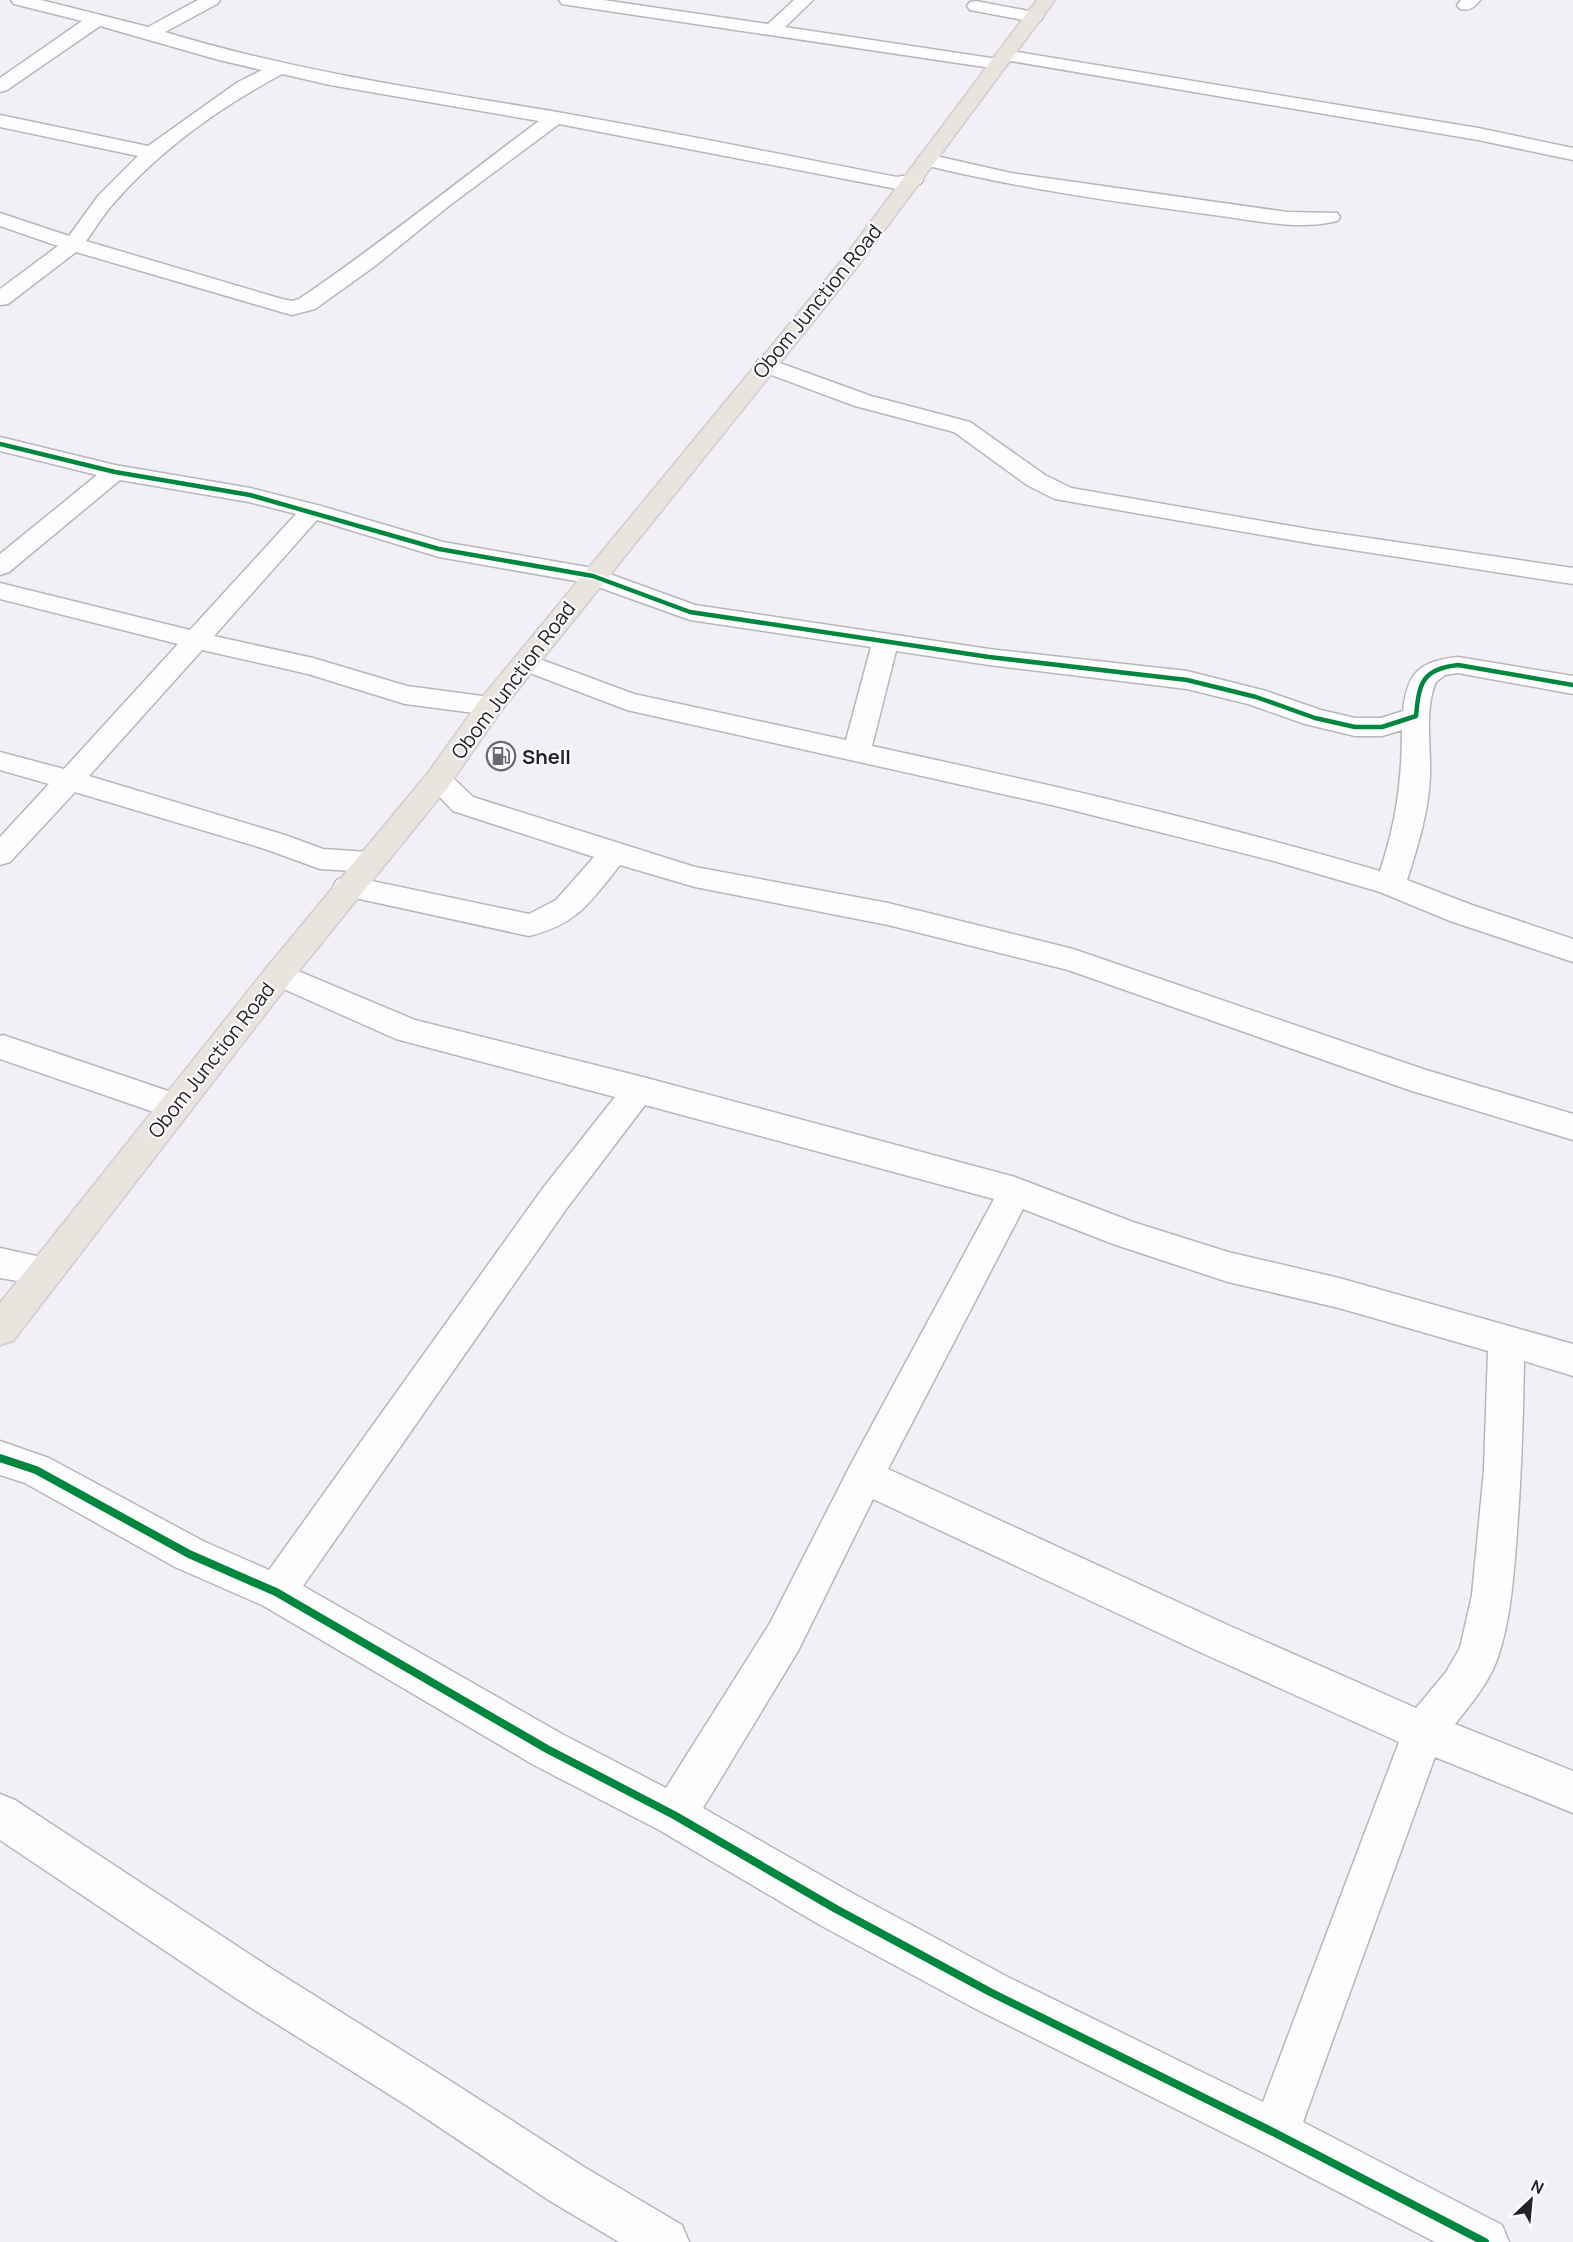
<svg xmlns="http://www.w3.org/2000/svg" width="1573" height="2242" viewBox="0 0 1573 2242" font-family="Manrope,sans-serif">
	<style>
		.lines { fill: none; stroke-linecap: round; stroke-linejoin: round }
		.minor-casing { stroke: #b8b6bb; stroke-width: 3 }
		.major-casing { stroke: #cecdd0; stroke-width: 3 }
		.minor { fill: #fdfdfe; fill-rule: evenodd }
		.major { fill: #e9e4dd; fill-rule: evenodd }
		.cycleway-far1-casing { stroke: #fdfcff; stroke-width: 8 }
		.cycleway-casing { stroke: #fdfcff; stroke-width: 11 }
		.cycleway-far1 { stroke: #00873e; stroke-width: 4.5 }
		.cycleway { stroke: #00873e; stroke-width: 8 }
		.labels { text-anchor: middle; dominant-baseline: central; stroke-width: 4.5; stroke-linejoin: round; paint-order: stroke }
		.street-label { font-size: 20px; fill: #222125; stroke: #fdfcff }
		.poi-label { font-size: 20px; font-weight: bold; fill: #222125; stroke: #fdfcff; text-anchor: start }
	</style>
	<rect width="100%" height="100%" fill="#f2f0f6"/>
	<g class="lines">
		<g class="minor-casing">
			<path id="minor" d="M 11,0 L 41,0 L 148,27 L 198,0 L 220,0 L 217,4 L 165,32 C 293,71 426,90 557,112 C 671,132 784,155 897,177 L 913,174 L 920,176 L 923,180 L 920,184 L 897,189 L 559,124 L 450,205 L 375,266 L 315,309 L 292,315 L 278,311 L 76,252 L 8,304 L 0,305 L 0,289 L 58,246 L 0,226 L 0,213 L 69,236 L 98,196 L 138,156 L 0,127 L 0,115 L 148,146 L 238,82 L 262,70 L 219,60 L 100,26 L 7,90 L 0,92 L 0,78 L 82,21 L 14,4 ZM 282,74 L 330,85 L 539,121 C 459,180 382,243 299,299 L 292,301 L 282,299 L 86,241 C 95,229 103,215 113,204 C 159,151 220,107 282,74 Z
				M 559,0 L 603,0 L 768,24 L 794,0 L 813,0 L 785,27 L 998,59 L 996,55 L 999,51 L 1005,50 L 1478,128 L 1573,148 L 1573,160 L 1478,140 L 1005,60 L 1007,64 L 1004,68 L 998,69 L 568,5 L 562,4 Z
				M 1461,0 L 1480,0 C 1474,8 1469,11 1460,9 L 1457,5 Z
				M 976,1 L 1034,12 L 1040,13 L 1043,17 L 1040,21 L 1034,22 L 970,10 L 967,6 L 970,2 Z
				M 927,154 L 1011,173 L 1287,212 L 1337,213 L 1340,217 L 1337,221 C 1298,231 1253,220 1214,215 C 1115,202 1017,188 920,164 L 917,160 L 920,156 Z
				M 766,358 L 871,396 L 970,422 L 1045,475 L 1071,488 L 1314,530 L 1573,568 L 1573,584 L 1314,544 L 1055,499 L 1027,485 L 954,432 L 855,406 L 758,370 L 755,365 L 758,360 Z
				M 0,437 L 115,465 L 250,488 L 321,506 L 443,542 L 593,568 L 695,605 L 989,649 L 1187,671 L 1266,691 L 1321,710 L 1355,718 L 1381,718 L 1403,711 C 1407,672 1420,661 1458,657 L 1573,676 L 1573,694 L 1458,673 L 1445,675 L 1436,682 C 1424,710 1431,745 1430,775 C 1429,810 1418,846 1407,880 L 1472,905 L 1573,939 L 1573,962 L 1450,921 L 1380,892 L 1274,861 L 1056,806 L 627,710 L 517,668 L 513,662 L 517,656 L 526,654 L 634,694 L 846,740 L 871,647 L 690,620 L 587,583 L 439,557 L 317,520 L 214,636 L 313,658 L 407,686 L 490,697 L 500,700 L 504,706 L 500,712 L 490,715 L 405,704 L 308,674 L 202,650 L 89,776 L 285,835 L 323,849 L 369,852 L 379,855 L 384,862 L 379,869 L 369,872 L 320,869 L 265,849 L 75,792 L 10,862 L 0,865 L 0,837 L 49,784 L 0,770 L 0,752 L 64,769 L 178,644 L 0,599 L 0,583 L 190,630 L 296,514 L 249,502 L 120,480 L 9,572 L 0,575 L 0,554 L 97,475 L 0,451 ZM 896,651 L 989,665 L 1187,689 L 1248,704 L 1305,724 L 1355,736 L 1382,736 L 1402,730 C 1402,781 1396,823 1380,871 C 1213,822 1043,783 872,746 Z
				M 438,770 L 448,773 L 473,797 L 695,867 L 888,903 L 1073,949 L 1426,1070 L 1573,1114 L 1573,1140 L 1409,1090 L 1068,970 L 888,925 L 695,887 L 620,865 C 590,902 578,924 529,936 L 337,894 L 333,887 L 337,880 L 348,876 L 529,914 L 556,900 L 594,857 L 453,811 L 424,780 L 428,773 Z
				M 279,963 L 415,1020 L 639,1076 L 1015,1177 L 1133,1222 L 1228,1252 L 1339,1278 L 1573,1344 L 1573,1376 L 1524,1361 C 1523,1423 1521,1484 1516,1545 C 1513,1582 1510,1620 1499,1654 C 1491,1680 1472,1703 1455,1724 L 1573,1771 L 1573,1813 L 1435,1757 L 1303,2122 L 1502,2225 L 1509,2242 L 1435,2242 L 1258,2150 L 974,2008 L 820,1925 L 659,1830 L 532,1764 L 262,1605 L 175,1567 L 25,1483 L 0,1475 L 0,1441 L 49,1458 L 203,1541 L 269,1570 L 543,1188 L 615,1097 L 396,1039 L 268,982 L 264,974 L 268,966 ZM 645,1105 L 994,1199 L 851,1464 L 770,1623 L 666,1788 L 562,1734 L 303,1586 L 567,1208 ZM 1023,1209 L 1113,1244 L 1228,1282 L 1339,1308 L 1488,1351 L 1484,1470 L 1472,1595 L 1460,1648 L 1446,1672 L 1416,1708 L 1230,1626 L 888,1469 ZM 873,1499 L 1202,1653 L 1399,1742 L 1263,2102 L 1006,1976 L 852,1893 L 703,1808 L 798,1651 Z
				M 3,1035 L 186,1097 L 190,1106 L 186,1115 L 174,1119 L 0,1059 L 0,1036 Z
				M 0,1248 L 59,1261 L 65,1271 L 59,1281 L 47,1286 L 0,1278 Z
				M 0,1794 L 15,1800 L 269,1967 L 438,2073 L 584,2167 L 682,2225 L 689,2242 L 619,2242 L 550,2201 L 406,2105 L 237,1999 L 0,1840 Z"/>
		</g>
		<g class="major-casing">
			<path id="major" d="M 1037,0 L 1055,0 L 857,267 L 500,712 L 448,787 L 290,982 L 13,1341 L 0,1345 L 0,1303 L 268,966 L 428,773 L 480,700 L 843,259 Z"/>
		</g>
		<use href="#minor" class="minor"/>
		<use href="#major" class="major"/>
		<g class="cycleway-far1-casing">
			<path id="cycleway-far1" d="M 0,444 L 115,472 L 250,495 L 439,549 L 593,576 L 690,612 L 989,657 L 1187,680 L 1256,697 L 1315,718 L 1355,727 L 1382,727 L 1416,716 C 1419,683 1422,669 1458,665 L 1573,685"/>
		</g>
		<g class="cycleway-casing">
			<path id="cycleway" d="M 0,1458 L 36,1470 L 189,1554 L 276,1592 L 547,1749 L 674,1815 L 836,1909 L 990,1992 L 1275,2133 L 1485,2242"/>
		</g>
		<use href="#cycleway-far1" class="cycleway-far1"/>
		<use href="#cycleway" class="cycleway"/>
	</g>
	<defs>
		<g id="fuel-ring" transform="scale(1.5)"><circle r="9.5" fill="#fdfcff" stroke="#6b696e" stroke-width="1.5"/><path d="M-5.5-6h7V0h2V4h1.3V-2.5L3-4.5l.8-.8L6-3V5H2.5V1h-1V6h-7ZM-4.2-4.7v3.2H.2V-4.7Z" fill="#6b696e"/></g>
	</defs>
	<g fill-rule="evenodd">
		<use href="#fuel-ring" x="501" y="756"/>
	</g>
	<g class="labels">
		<g class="street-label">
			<text transform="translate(817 301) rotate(-51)">Obom Junction Road</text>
			<text transform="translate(513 680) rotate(-53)">Obom Junction Road</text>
			<text transform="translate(211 1060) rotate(-52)">Obom Junction Road</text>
		</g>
		<g class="poi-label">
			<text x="522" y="756">Shell</text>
		</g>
	</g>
	<g transform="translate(1531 2200) rotate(26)" stroke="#fdfcff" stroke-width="4.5" paint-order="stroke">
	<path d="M0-4.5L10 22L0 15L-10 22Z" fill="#222125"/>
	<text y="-9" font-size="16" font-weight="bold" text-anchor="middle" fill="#222125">N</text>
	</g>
</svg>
